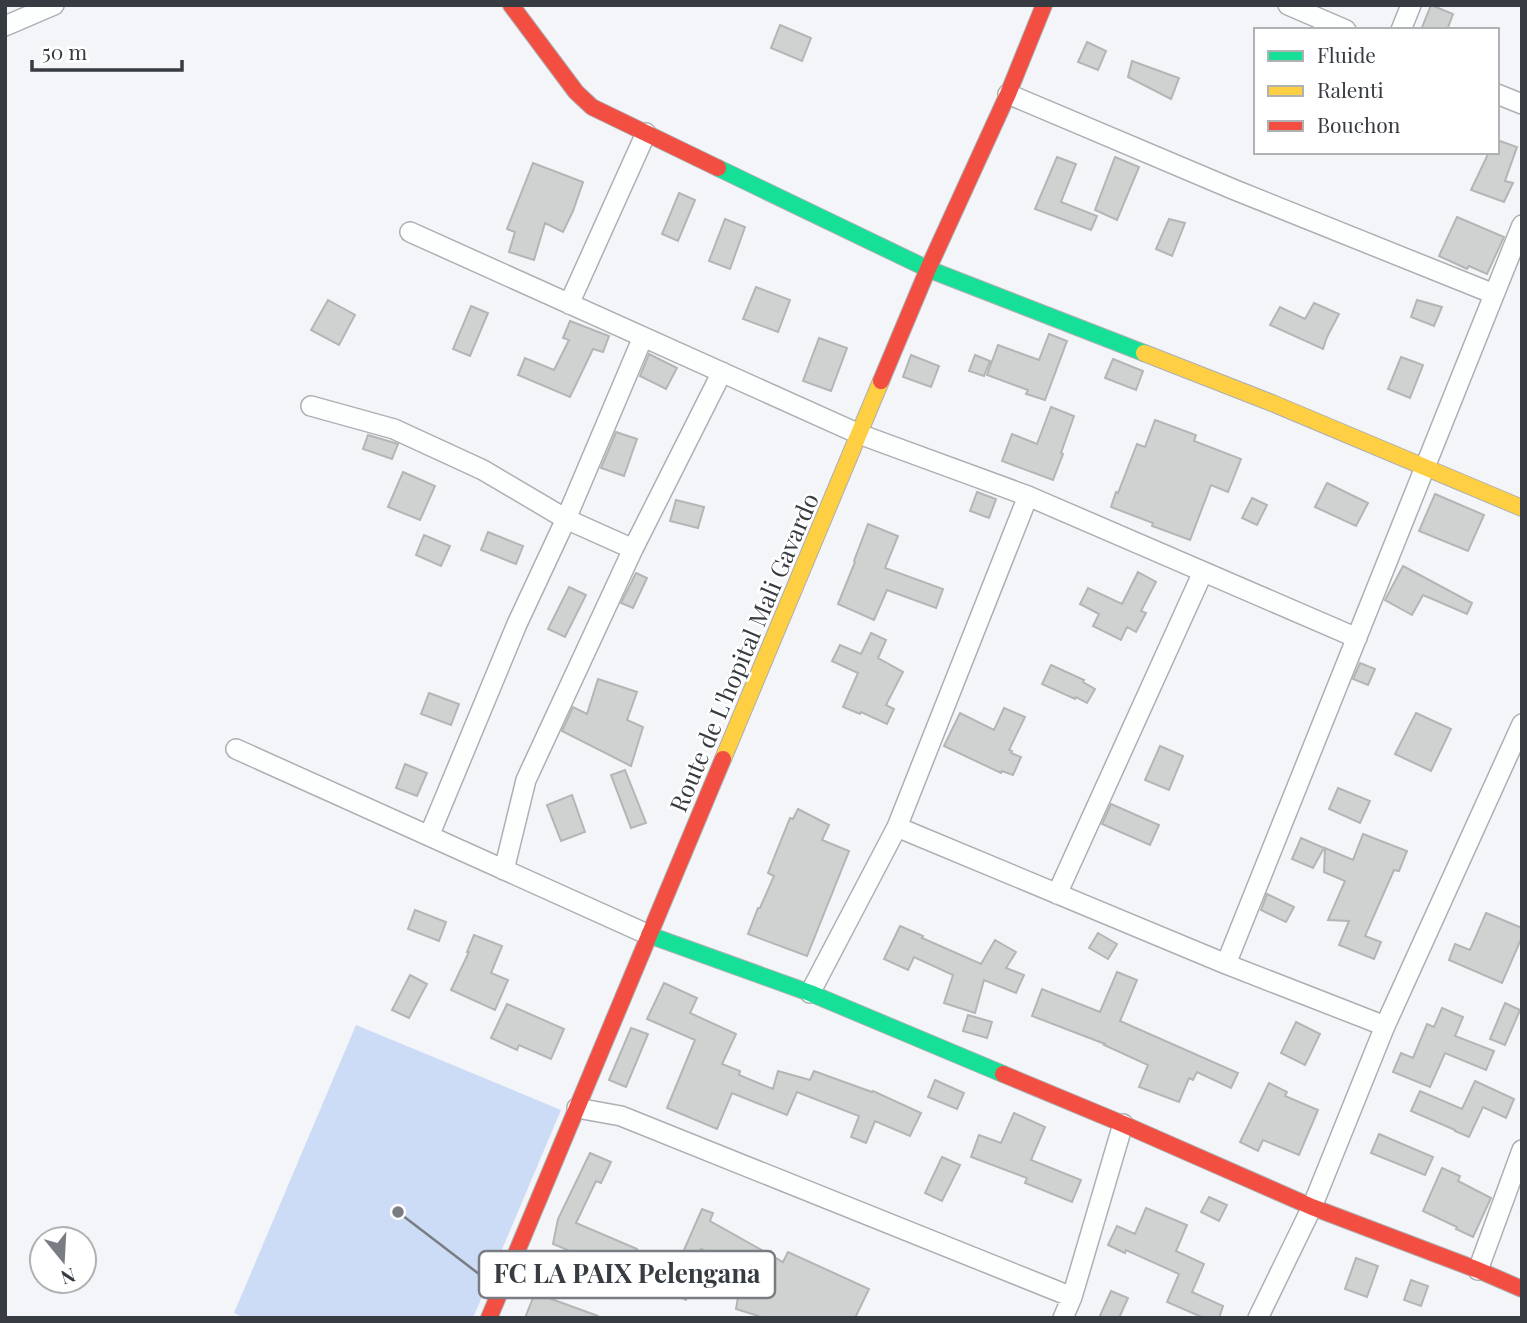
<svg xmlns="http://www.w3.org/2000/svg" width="1527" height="1323" viewBox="0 0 1527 1323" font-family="'Playfair Display',serif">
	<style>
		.park { fill: #ccdbf6 }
		.building { fill: #cfd2d1; stroke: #b3b6b5; stroke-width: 2 }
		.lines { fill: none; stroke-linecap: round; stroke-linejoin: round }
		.street-casing { stroke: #acafb3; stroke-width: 22 }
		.fast-casing { stroke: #acafb3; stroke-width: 18 }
		.slow-casing { stroke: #acafb3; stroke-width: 18 }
		.jam-casing { stroke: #acafb3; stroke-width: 18 }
		.street { stroke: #fdfefe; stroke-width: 19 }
		.fast { stroke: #16e098; stroke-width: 16 }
		.slow { stroke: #ffcf43; stroke-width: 16 }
		.jam { stroke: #f24e42; stroke-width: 16 }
		.labels { text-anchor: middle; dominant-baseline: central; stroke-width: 5; stroke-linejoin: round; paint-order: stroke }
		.street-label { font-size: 24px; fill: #373b42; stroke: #fff }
		.leader { fill: none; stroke: #797c82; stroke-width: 2.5 }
		.callout-dot { fill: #797c82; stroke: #fff; stroke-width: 2.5 }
		.callout { fill: #fff; stroke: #797c82; stroke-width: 2.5 }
		.callout-label { font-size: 26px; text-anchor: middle; font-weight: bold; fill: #373b42 }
	</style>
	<rect width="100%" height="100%" fill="#f3f5f9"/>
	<path class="park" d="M 356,1025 L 561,1110 L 473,1318 L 245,1318 L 234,1313 Z"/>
	<path class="building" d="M 1431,5 L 1453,14 L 1447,30 L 1421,30 Z
		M 780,25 L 811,38 L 802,61 L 771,48 Z
		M 1087,42 L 1106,51 L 1098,70 L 1078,62 Z
		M 1132,61 L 1179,78 L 1171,99 L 1128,77 Z
		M 1497,140 L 1517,147 L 1505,181 L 1513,183 L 1504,202 L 1471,190 L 1489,152 L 1497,152 Z
		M 1057,157 L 1076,164 L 1061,202 L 1097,216 L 1091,230 L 1035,209 Z
		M 1115,157 L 1139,167 L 1117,220 L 1095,210 Z
		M 533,163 L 583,182 L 573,211 L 563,232 L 545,223 L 534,260 L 509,252 L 515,232 L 507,229 Z
		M 679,193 L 695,200 L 678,241 L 662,234 Z
		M 1457,217 L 1504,237 L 1487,274 L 1469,266 L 1467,269 L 1439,256 Z
		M 725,219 L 745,227 L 730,269 L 709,261 Z
		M 1169,219 L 1185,223 L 1172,256 L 1156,249 Z
		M 756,287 L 790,300 L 778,332 L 743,319 Z
		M 328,300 L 355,315 L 339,345 L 311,330 Z
		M 1417,300 L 1442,307 L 1434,326 L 1411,317 Z
		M 1314,303 L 1339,314 L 1327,337 L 1323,349 L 1270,325 L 1280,307 L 1305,319 Z
		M 471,306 L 488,313 L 470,356 L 453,349 Z
		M 570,321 L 609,336 L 603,352 L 593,349 L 570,397 L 518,375 L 525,358 L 554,370 L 569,340 L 563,338 Z
		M 1049,334 L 1067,341 L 1045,400 L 1026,394 L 1028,390 L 987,375 L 998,345 L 1039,360 Z
		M 819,338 L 847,348 L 831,391 L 803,381 Z
		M 649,354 L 677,368 L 666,389 L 640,376 Z
		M 911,355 L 939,366 L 931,387 L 903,377 Z
		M 975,355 L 990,361 L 984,376 L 969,371 Z
		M 1401,357 L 1423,365 L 1410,398 L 1388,389 Z
		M 1113,359 L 1143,371 L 1136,390 L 1105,378 Z
		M 1051,407 L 1074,416 L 1061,453 L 1063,454 L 1053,480 L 1002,461 L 1012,434 L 1037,444 Z
		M 1155,420 L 1196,435 L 1194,441 L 1241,459 L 1228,492 L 1211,485 L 1190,540 L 1152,526 L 1153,523 L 1111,507 L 1116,492 L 1118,493 L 1137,444 L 1145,447 Z
		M 616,432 L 637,439 L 624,476 L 601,468 Z
		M 368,435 L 398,444 L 392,459 L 363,449 Z
		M 403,472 L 435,486 L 420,520 L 388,507 Z
		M 1327,483 L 1368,503 L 1356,526 L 1315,507 Z
		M 977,492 L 996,499 L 989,518 L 970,511 Z
		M 1435,494 L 1484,515 L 1468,551 L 1419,531 Z
		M 1252,498 L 1267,505 L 1257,525 L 1242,518 Z
		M 676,500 L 704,507 L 698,528 L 670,521 Z
		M 868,524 L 898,536 L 885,568 L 943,589 L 936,608 L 887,590 L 874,620 L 838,604 L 855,562 L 854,561 Z
		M 488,532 L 523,546 L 516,564 L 481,550 Z
		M 424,535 L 450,546 L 441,566 L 416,555 Z
		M 1403,566 L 1472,603 L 1467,614 L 1423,595 L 1412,615 L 1385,600 Z
		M 1138,572 L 1156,582 L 1141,611 L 1146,613 L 1136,632 L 1127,627 L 1121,640 L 1093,626 L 1099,614 L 1080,604 L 1088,588 L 1122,604 Z
		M 636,573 L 647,578 L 633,608 L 621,603 Z
		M 569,587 L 586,595 L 565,637 L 548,629 Z
		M 871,633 L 886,640 L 878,658 L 903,672 L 886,705 L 894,709 L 887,724 L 861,712 L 860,714 L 843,707 L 858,673 L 832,661 L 840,645 L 861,654 Z
		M 1360,663 L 1375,669 L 1368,685 L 1353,679 Z
		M 1051,665 L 1084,680 L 1083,682 L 1095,689 L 1087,703 L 1076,697 L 1075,699 L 1042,684 Z
		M 598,679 L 637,692 L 627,720 L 643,727 L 631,766 L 562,731 L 573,707 L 587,714 Z
		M 429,693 L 459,704 L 451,725 L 421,714 Z
		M 1004,708 L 1025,717 L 1009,750 L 1012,751 L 1011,753 L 1021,757 L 1013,775 L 1002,771 L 1001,773 L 944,746 L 960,713 L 994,730 Z
		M 1416,713 L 1451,729 L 1431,771 L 1395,754 Z
		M 1160,746 L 1183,756 L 1169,790 L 1145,780 Z
		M 405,764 L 427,773 L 417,796 L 396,788 Z
		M 625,770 L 646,823 L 631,828 L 611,775 Z
		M 1338,788 L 1370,801 L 1360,823 L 1329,809 Z
		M 572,795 L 585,832 L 561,841 L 547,805 Z
		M 1111,804 L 1159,825 L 1150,845 L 1102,824 Z
		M 798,809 L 829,825 L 822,840 L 849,851 L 807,956 L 748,934 L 758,908 L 760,908 L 774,876 L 768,873 L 790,818 L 793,819 Z
		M 1363,834 L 1407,851 L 1399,871 L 1394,870 L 1365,936 L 1381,942 L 1374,959 L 1339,945 L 1349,921 L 1328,920 L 1345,881 L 1324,872 L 1325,848 L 1353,860 Z
		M 1301,838 L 1324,848 L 1313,868 L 1292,859 Z
		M 1267,894 L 1294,907 L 1286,922 L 1261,910 Z
		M 415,910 L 446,922 L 439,941 L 408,929 Z
		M 1486,913 L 1522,928 L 1522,937 L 1502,983 L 1449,960 L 1455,944 L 1470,950 Z
		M 900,926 L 923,936 L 922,938 L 981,964 L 995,940 L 1016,952 L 1006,968 L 1024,975 L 1016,993 L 984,980 L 975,1013 L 944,1003 L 953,975 L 914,957 L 908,970 L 884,959 Z
		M 1098,933 L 1117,944 L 1108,959 L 1089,948 Z
		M 474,935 L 502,946 L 491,973 L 508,980 L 495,1010 L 451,990 L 469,952 L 467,952 Z
		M 1117,972 L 1137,980 L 1120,1021 L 1238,1073 L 1231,1088 L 1197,1072 L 1193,1080 L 1189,1078 L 1179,1102 L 1139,1087 L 1148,1065 L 1104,1045 L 1105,1044 L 1032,1016 L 1042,989 L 1100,1012 Z
		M 410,975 L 427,984 L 409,1018 L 392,1010 Z
		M 664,983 L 697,998 L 690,1013 L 736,1034 L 722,1064 L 740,1071 L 739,1075 L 773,1089 L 778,1071 L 810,1080 L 814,1071 L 872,1092 L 873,1091 L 921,1113 L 910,1136 L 875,1121 L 866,1143 L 851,1137 L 859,1116 L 797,1092 L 787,1115 L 732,1093 L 717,1129 L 667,1108 L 695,1040 L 647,1019 Z
		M 1505,1003 L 1520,1010 L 1505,1045 L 1490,1039 Z
		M 507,1004 L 564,1029 L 551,1059 L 519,1045 L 517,1050 L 491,1038 Z
		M 1442,1008 L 1463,1017 L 1455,1036 L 1494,1051 L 1486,1070 L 1445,1053 L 1430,1087 L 1393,1072 L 1401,1053 L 1413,1058 L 1427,1024 L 1434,1027 Z
		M 968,1015 L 992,1022 L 987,1038 L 963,1031 Z
		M 1296,1022 L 1320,1034 L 1305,1065 L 1281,1053 Z
		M 631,1028 L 648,1034 L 626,1087 L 609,1080 Z
		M 935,1080 L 964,1093 L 957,1109 L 928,1097 Z
		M 1475,1081 L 1514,1099 L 1506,1118 L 1483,1107 L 1469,1137 L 1455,1131 L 1455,1130 L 1411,1111 L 1420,1091 L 1462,1109 Z
		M 1269,1083 L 1287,1092 L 1285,1096 L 1318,1110 L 1299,1155 L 1263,1140 L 1258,1151 L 1240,1142 Z
		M 1014,1113 L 1045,1127 L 1031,1160 L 1081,1180 L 1072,1202 L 1025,1183 L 1027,1178 L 971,1157 L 979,1135 L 1001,1143 Z
		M 1379,1134 L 1433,1157 L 1425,1175 L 1371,1153 Z
		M 590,1153 L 611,1162 L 601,1183 L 596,1181 L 576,1223 L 637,1249 L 637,1250 L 677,1266 L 702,1209 L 713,1213 L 710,1221 L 783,1262 L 788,1252 L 869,1289 L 855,1318 L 765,1318 L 736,1309 L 743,1268 L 701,1249 L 686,1300 L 553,1244 L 558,1219 Z
		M 942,1157 L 960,1165 L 942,1201 L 925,1193 Z
		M 1442,1168 L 1460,1176 L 1458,1181 L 1491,1198 L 1473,1237 L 1456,1229 L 1457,1227 L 1423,1211 Z
		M 1209,1197 L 1227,1205 L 1219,1221 L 1201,1212 Z
		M 1146,1208 L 1187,1225 L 1176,1251 L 1204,1264 L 1192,1292 L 1223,1306 L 1219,1318 L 1204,1318 L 1167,1302 L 1179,1274 L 1126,1250 L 1125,1253 L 1108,1245 L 1117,1226 L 1135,1234 Z
		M 1356,1258 L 1378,1266 L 1367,1297 L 1345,1289 Z
		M 1411,1280 L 1428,1286 L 1421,1306 L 1404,1300 Z
		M 1111,1291 L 1128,1298 L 1119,1318 L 1099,1318 Z
		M 535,1293 L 598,1316 L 598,1318 L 525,1318 Z"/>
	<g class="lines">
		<g class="street-casing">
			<path id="street" d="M 1288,5 L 1346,30
				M 5,26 L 54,5
				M 1401,30 L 1411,5
				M 1008,94 L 1235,190 L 1494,294
				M 1497,94 L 1522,104
				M 410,232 L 859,434 L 1028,496 L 1357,638
				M 569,304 L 646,133
				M 311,406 L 394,429 L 483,470 L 566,519 L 633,549
				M 236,749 L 649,935
				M 897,827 L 1226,964 L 1385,1026
				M 429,836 L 517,624 L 566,519 L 643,337
				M 504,870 L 526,780 L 633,549 L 722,372
				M 1057,894 L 1203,572
				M 1226,964 L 1522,225
				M 810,993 L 897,827 L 1028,496
				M 577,1108 L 621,1116 L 1072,1297
				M 1478,1270 L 1522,1150
				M 1063,1318 L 1072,1297 L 1123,1124
				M 1258,1318 L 1312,1207 L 1385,1026 L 1522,724"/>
		</g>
		<g class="fast-casing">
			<path id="fast" d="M 718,168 L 928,269 L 1144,353
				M 649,935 L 810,993 L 1003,1074"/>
		</g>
		<g class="slow-casing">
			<path id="slow" d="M 1144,353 L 1272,403 L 1522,508
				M 723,759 L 881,381"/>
		</g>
		<g class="jam-casing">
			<path id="jam" d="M 511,5 L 576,92 L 592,107 L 718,168
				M 881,381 L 928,269 L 1008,94 L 1044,5
				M 1003,1074 L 1123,1124 L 1312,1207 L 1478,1270 L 1522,1289
				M 489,1318 L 723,759"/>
		</g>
		<use href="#street" class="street"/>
		<use href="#fast" class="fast"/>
		<use href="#slow" class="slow"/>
		<use href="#jam" class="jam"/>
	</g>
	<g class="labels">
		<g class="street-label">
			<text transform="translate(743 652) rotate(-67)">Route de L'hopital Mali Gavardo</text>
		</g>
	</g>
	<path class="leader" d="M398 1212L479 1274"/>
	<circle class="callout-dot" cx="398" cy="1212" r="7"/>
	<rect class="callout" x="479" y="1251" width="296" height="47" rx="7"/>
	<g class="callout-label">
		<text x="627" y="1283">FC LA PAIX Pelengana</text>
	</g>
	<rect width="1527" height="1323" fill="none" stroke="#373b42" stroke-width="14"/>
	<rect x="1254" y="28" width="245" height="126" fill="#ffffff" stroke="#afb1b3" stroke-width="2"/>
	<rect x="1268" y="51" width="35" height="10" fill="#16e098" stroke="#afb1b3" stroke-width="2"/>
	<text x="1317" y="63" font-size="21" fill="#373b42">Fluide</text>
	<rect x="1268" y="86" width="35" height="10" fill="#ffcf43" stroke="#afb1b3" stroke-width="2"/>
	<text x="1317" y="98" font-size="21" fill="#373b42">Ralenti</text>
	<rect x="1268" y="121" width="35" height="10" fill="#f24e42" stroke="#afb1b3" stroke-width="2"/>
	<text x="1317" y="133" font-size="21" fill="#373b42">Bouchon</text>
	<g transform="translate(63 1260) rotate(162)"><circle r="33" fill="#ffffff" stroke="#afb1b3" stroke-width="2"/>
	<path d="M0-5L12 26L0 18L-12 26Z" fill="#797c82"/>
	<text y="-10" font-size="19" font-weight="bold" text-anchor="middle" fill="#373b42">N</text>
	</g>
	<path d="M32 60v10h150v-10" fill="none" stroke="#373b42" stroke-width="3.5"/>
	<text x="42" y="60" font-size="21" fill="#373b42" stroke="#ffffff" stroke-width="5" paint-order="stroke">50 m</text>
</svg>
